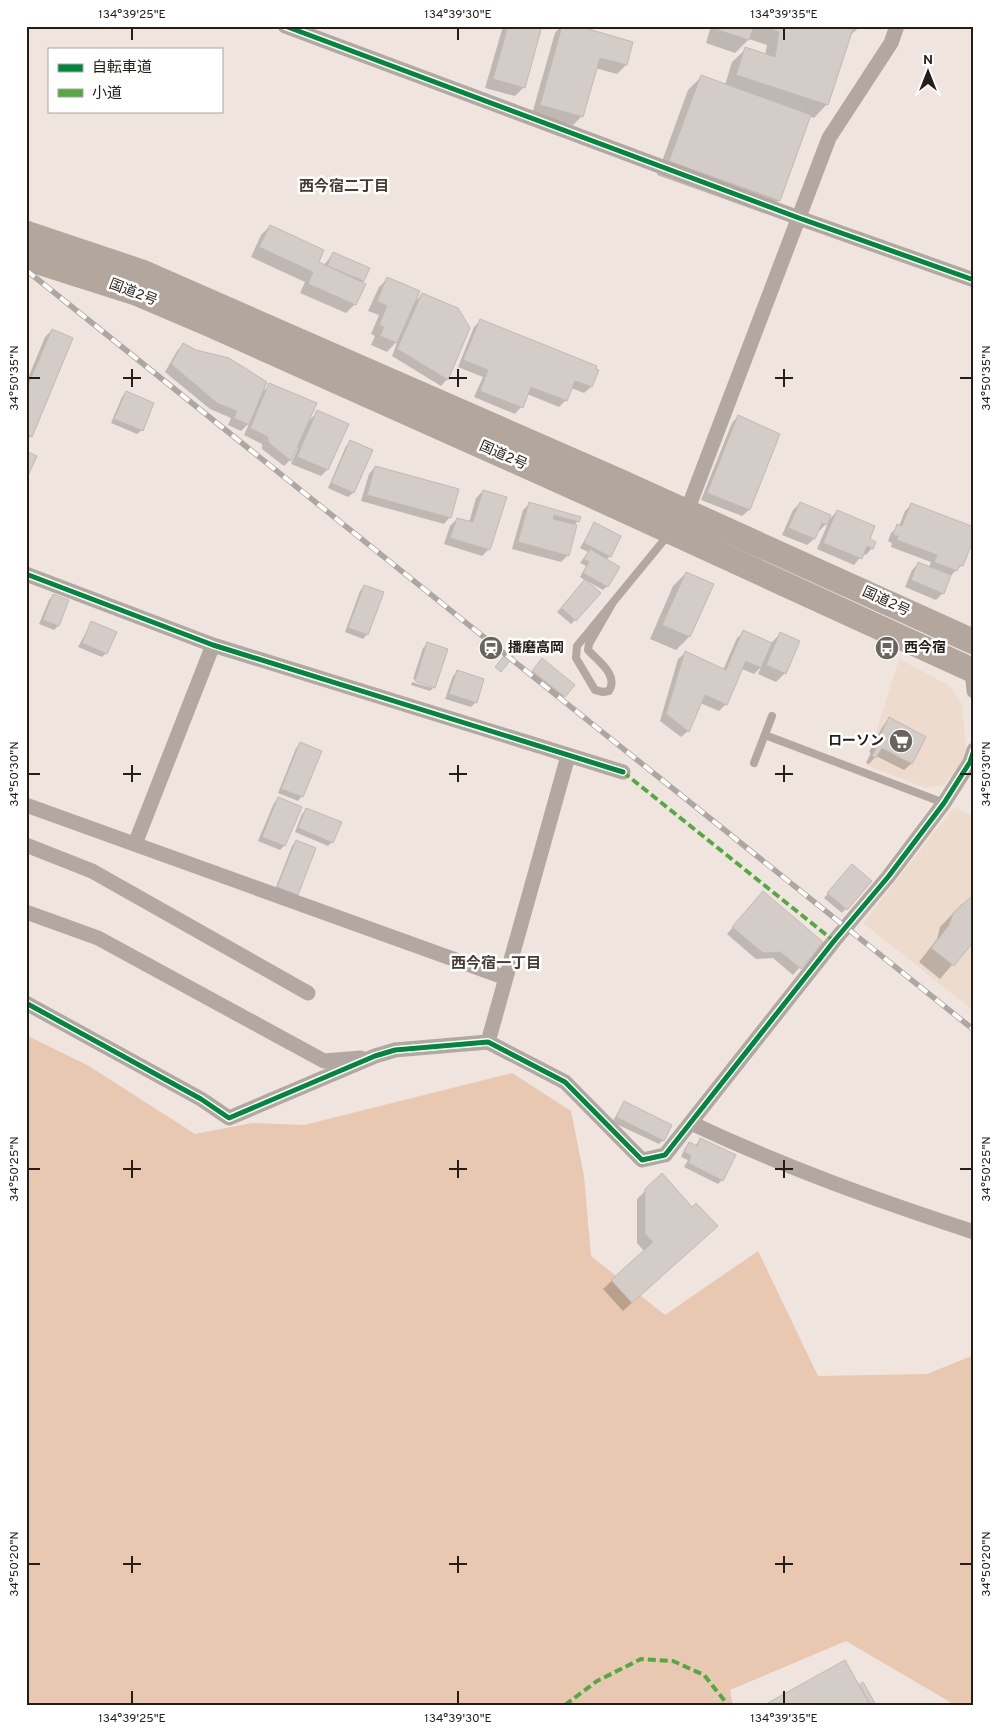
<svg xmlns="http://www.w3.org/2000/svg" width="1000" height="1731" viewBox="0 0 1000 1731" font-family="Overpass,'Noto Sans JP',sans-serif">
	<style>
		.built { fill: #eddbce }
		.green { fill: #e8c8b0 }
		.shadow { fill: #0003 }
		.building { fill: #d4cdc7; stroke: #c1b9b3 }
		.lines { fill: none; stroke-linecap: round; stroke-linejoin: round }
		.service { stroke: #b2a8a1; stroke-width: 8 }
		.minor { stroke: #b2a8a1; stroke-width: 15 }
		.trunk { stroke: #b2a69d; stroke-width: 25 }
		.rail-casing { stroke: #aea7a1; stroke-width: 5.5 }
		.rail { stroke: #fff; stroke-width: 4; stroke-dasharray: 11; stroke-linecap: butt }
		.quiet { stroke: #53aa42; stroke-width: 4; stroke-dasharray: 8 4; stroke-linecap: butt }
		.cycleway-casing { stroke: #fff; stroke-width: 8 }
		.cycleway { stroke: #00873e; stroke-width: 5 }
		.ticks { fill: none; stroke: #241e19; stroke-width: 2 }
		.labels { text-anchor: middle; dominant-baseline: central; stroke-width: 5; stroke-linejoin: round; paint-order: stroke }
		.street-label { font-size: 14px; fill: #241e19; stroke: #fff }
		.poi-label { font-size: 14px; font-weight: bold; fill: #241e19; stroke: #fff; text-anchor: start }
		.neighbourhood-label { font-size: 15px; font-weight: bold; fill: #493b31; stroke: #fff }
		.neatline { fill: none; stroke: #241e19; stroke-width: 2 }
		.ticks-label { font-size: 12px; text-anchor: middle; fill: #241e19 }
	</style>
	<rect width="100%" height="100%" fill="#efe5de"/>
	<path class="built" d="M 899,659 L 950,686 L 962,704 L 966,749 L 961,762 L 944,785 L 926,788 L 866,765 Z
		M 954,807 L 974,817 L 974,1011 L 863,923 Z"/>
	<path class="green" d="M 26,1035 L 89,1066 L 195,1134 L 252,1123 L 304,1125 L 512,1073 L 571,1111 L 584,1176 L 591,1256 L 665,1315 L 758,1251 L 818,1376 L 927,1374 L 974,1355 L 974,1705 L 955,1705 L 846,1641 L 730,1690 L 733,1705 L 26,1705 Z"/>
	<path class="shadow" d="M 503,26 L 541,26 L 524,87 L 515,96 L 485,88 Z
		M 561,26 L 573,26 L 626,65 L 617,74 L 595,68 L 582,116 L 573,125 L 532,114 L 555,33 Z
		M 711,26 L 861,26 L 849,36 L 827,104 L 814,118 L 809,116 L 779,200 L 766,214 L 657,175 L 688,90 L 701,77 L 725,85 L 732,62 L 746,49 L 765,55 L 767,45 L 749,39 L 735,53 L 706,43 Z
		M 270,226 L 317,263 L 323,266 L 333,254 L 363,281 L 355,304 L 346,313 L 300,293 L 305,282 L 251,257 L 261,235 Z
		M 388,278 L 413,303 L 423,294 L 447,379 L 441,386 L 392,356 L 398,340 L 387,352 L 371,345 L 375,336 L 371,334 L 379,315 L 368,311 L 379,287 Z
		M 481,320 L 598,371 L 591,387 L 584,393 L 571,388 L 566,400 L 559,407 L 527,394 L 521,407 L 515,414 L 474,397 L 483,377 L 458,367 L 474,327 Z
		M 52,330 L 31,436 L 26,441 L 26,383 L 45,337 Z
		M 183,345 L 261,393 L 270,385 L 307,422 L 318,412 L 327,470 L 321,476 L 291,464 L 298,448 L 296,447 L 290,460 L 284,466 L 262,449 L 262,444 L 244,435 L 250,422 L 241,431 L 228,425 L 231,418 L 210,409 L 165,372 L 177,351 Z
		M 126,392 L 142,430 L 137,434 L 111,423 L 122,397 Z
		M 738,416 L 778,435 L 749,510 L 742,516 L 701,500 L 732,423 Z
		M 350,442 L 371,451 L 353,493 L 348,497 L 328,488 L 346,446 Z
		M 375,467 L 450,517 L 444,524 L 361,501 L 369,474 Z
		M 483,491 L 489,549 L 482,556 L 444,544 L 450,526 L 457,519 L 469,523 L 476,498 Z
		M 800,503 L 828,521 L 837,511 L 868,540 L 872,548 L 866,555 L 863,554 L 854,565 L 817,549 L 829,521 L 819,531 L 817,530 L 814,539 L 807,545 L 782,535 L 793,510 Z
		M 529,504 L 578,521 L 574,525 L 568,555 L 561,562 L 512,549 L 523,510 Z
		M 912,504 L 962,565 L 949,577 L 943,593 L 936,600 L 905,587 L 912,570 L 919,563 L 929,568 L 931,562 L 891,547 L 892,543 L 888,541 L 891,533 L 899,526 L 905,511 Z
		M 594,524 L 610,556 L 606,560 L 607,586 L 603,590 L 589,582 L 575,620 L 571,624 L 557,612 L 586,581 L 580,577 L 586,566 L 580,563 L 588,552 L 580,548 Z
		M 686,573 L 712,585 L 689,637 L 676,650 L 650,639 L 673,586 Z
		M 364,586 L 367,634 L 363,639 L 345,632 L 360,591 Z
		M 53,596 L 58,626 L 54,630 L 39,624 L 49,600 Z
		M 92,622 L 106,653 L 102,657 L 78,647 Z
		M 744,632 L 771,643 L 780,634 L 785,673 L 776,682 L 758,674 L 761,667 L 754,674 L 742,669 L 726,704 L 719,711 L 700,703 L 688,731 L 681,737 L 660,721 L 678,659 L 685,653 L 723,670 L 737,638 Z
		M 428,643 L 434,687 L 434,688 L 434,686 L 413,679 L 423,648 Z
		M 538,664 L 573,685 L 560,701 L 529,676 Z
		M 457,672 L 482,680 L 475,703 L 471,707 L 445,699 L 453,676 Z
		M 412,682 L 433,688 L 430,691 L 411,685 Z
		M 890,719 L 925,738 L 911,764 L 904,770 L 876,756 L 869,764 L 866,763 L 871,753 L 869,752 L 883,726 Z
		M 300,744 L 302,796 L 298,801 L 278,793 L 296,748 Z
		M 278,799 L 300,807 L 284,846 L 280,850 L 258,841 L 274,803 Z
		M 307,809 L 332,842 L 328,846 L 295,832 L 302,814 Z
		M 296,842 L 314,849 L 297,895 L 274,892 L 292,846 Z
		M 848,870 L 870,881 L 842,913 L 824,898 Z
		M 756,900 L 822,942 L 793,975 L 773,958 L 756,959 L 727,934 Z
		M 962,904 L 965,904 L 974,939 L 940,979 L 919,962 L 937,939 L 940,927 Z
		M 624,1103 L 663,1140 L 659,1144 L 612,1122 Z
		M 701,1139 L 722,1180 L 718,1184 L 684,1167 L 688,1160 L 681,1157 L 685,1148 L 690,1143 L 695,1146 Z
		M 646,1190 L 707,1235 L 623,1311 L 603,1289 L 644,1251 L 637,1243 L 637,1199 Z"/>
	<path class="building" d="M 508,26 L 542,26 L 525,88 L 493,79 Z
		M 562,26 L 578,26 L 633,42 L 627,65 L 600,58 L 583,117 L 540,105 Z
		M 720,26 L 754,26 L 749,40 L 718,30 Z
		M 762,26 L 854,26 L 828,105 L 736,75 L 745,47 L 775,57 L 779,32 Z
		M 701,75 L 811,115 L 780,201 L 669,161 Z
		M 270,225 L 324,250 L 319,262 L 366,284 L 356,305 L 308,284 L 313,272 L 259,247 Z
		M 333,252 L 370,268 L 364,281 L 327,266 Z
		M 387,277 L 420,291 L 397,343 L 380,336 L 384,327 L 379,325 L 387,306 L 377,301 Z
		M 422,293 L 458,308 L 470,328 L 448,380 L 397,349 Z
		M 480,319 L 597,366 L 596,369 L 599,370 L 592,387 L 575,381 L 567,401 L 531,387 L 523,408 L 480,391 L 488,370 L 463,360 Z
		M 52,329 L 73,338 L 32,437 L 26,434 L 26,390 Z
		M 183,343 L 196,350 L 229,358 L 267,382 L 249,425 L 234,418 L 237,411 L 217,403 L 171,364 Z
		M 269,383 L 317,403 L 291,461 L 268,442 L 268,437 L 250,428 Z
		M 126,391 L 154,403 L 143,431 L 114,419 Z
		M 317,410 L 349,424 L 328,470 L 297,457 Z
		M 738,415 L 780,434 L 750,510 L 707,493 Z
		M 350,440 L 373,450 L 354,493 L 331,483 Z
		M 26,451 L 37,456 L 26,480 Z
		M 375,466 L 459,489 L 451,518 L 367,495 Z
		M 483,490 L 507,497 L 490,550 L 450,538 L 457,518 L 473,522 Z
		M 529,502 L 581,517 L 579,522 L 554,515 L 553,519 L 577,525 L 569,556 L 518,542 Z
		M 800,502 L 831,515 L 827,525 L 822,523 L 815,539 L 788,528 Z
		M 911,503 L 974,527 L 974,538 L 963,566 L 960,565 L 957,571 L 934,562 L 937,555 L 897,540 L 898,536 L 893,535 L 897,524 L 902,526 Z
		M 837,510 L 875,526 L 870,539 L 876,542 L 873,549 L 867,546 L 862,559 L 823,543 Z
		M 594,522 L 621,536 L 611,557 L 584,543 Z
		M 590,549 L 620,567 L 608,587 L 583,573 L 589,562 L 584,559 Z
		M 918,562 L 951,575 L 944,594 L 911,580 Z
		M 686,572 L 714,584 L 690,637 L 662,625 Z
		M 585,579 L 601,593 L 576,621 L 561,608 Z
		M 364,585 L 384,592 L 368,635 L 348,628 Z
		M 53,594 L 69,600 L 59,626 L 43,620 Z
		M 91,621 L 117,632 L 107,654 L 82,643 Z
		M 743,630 L 772,643 L 761,668 L 746,661 L 727,705 L 705,695 L 689,732 L 666,714 L 685,651 L 726,670 Z
		M 780,632 L 800,641 L 786,674 L 766,665 Z
		M 427,642 L 448,649 L 435,688 L 415,681 Z
		M 508,651 L 514,656 L 501,672 L 495,667 Z
		M 542,658 L 575,685 L 565,697 L 532,671 Z
		M 457,670 L 484,679 L 477,703 L 449,694 Z
		M 889,717 L 926,737 L 912,764 L 882,748 L 876,758 L 872,756 L 877,746 L 875,745 Z
		M 300,742 L 322,751 L 303,797 L 281,789 Z
		M 278,797 L 302,807 L 285,846 L 262,837 Z
		M 306,808 L 342,822 L 333,843 L 298,828 Z
		M 296,840 L 316,848 L 298,895 L 277,887 Z
		M 852,864 L 872,881 L 847,910 L 827,893 Z
		M 763,891 L 823,942 L 801,969 L 780,952 L 763,953 L 732,927 Z
		M 974,894 L 974,941 L 954,966 L 931,948 L 949,925 L 953,913 Z
		M 624,1101 L 672,1125 L 664,1141 L 616,1117 Z
		M 700,1138 L 736,1155 L 723,1181 L 688,1163 L 691,1156 L 684,1152 L 689,1142 L 697,1146 Z
		M 662,1173 L 692,1207 L 696,1203 L 718,1226 L 632,1303 L 611,1280 L 653,1242 L 645,1234 L 645,1189 Z
		M 845,1660 L 870,1705 L 764,1705 Z
		M 863,1682 L 876,1705 L 871,1705 L 859,1685 Z"/>
	<g class="lines">
		<path class="service" d="M 612,604 L 589,644 L 588,650 C 598,661 619,675 609,691 L 603,692 L 595,690 L 576,658 L 577,646 L 669,534
			M 765,735 L 944,803
			M 754,763 L 772,716"/>
		<path class="minor" d="M 285,26 L 799,218 L 974,280
			M 687,511 L 829,138 L 891,43 L 897,26
			M 26,574 L 213,645 L 623,772
			M 972,670 L 974,691
			M 26,805 L 506,978
			M 135,844 L 213,645
			M 26,845 L 92,871 L 308,993
			M 26,912 L 98,938 L 324,1061 L 361,1058
			M 26,1003 L 201,1099 L 229,1118 L 375,1056 L 395,1050 L 488,1042 L 565,1082 L 642,1160 L 665,1155 L 834,941 L 888,877 L 944,803 L 970,762 L 974,750
			M 488,1042 L 568,756
			M 691,1123 C 784,1167 876,1200 974,1232"/>
		<path class="trunk" d="M 26,233 L 142,272 L 619,481 L 974,642
			M 26,258 L 136,293 L 211,325 L 582,491 L 974,671"/>
		<g class="rail-casing">
			<path id="rail" d="M 26,270 L 974,1030"/>
		</g>
		<use href="#rail" class="rail"/>
		<path class="quiet" d="M 623,772 L 834,941
			M 565,1705 L 597,1681 L 641,1659 L 673,1661 L 704,1675 L 728,1705"/>
		<g class="cycleway-casing">
			<path id="cycleway" d="M 285,26 L 799,218 L 974,280
				M 26,574 L 213,645 L 623,772
				M 26,1003 L 201,1099 L 229,1118 L 375,1056 L 395,1050 L 488,1042 L 565,1082 L 642,1160 L 665,1155 L 834,941 L 888,877 L 944,803 L 970,762 L 974,750"/>
		</g>
		<use href="#cycleway" class="cycleway"/>
	</g>
	<path class="ticks" d="M 132,28 L 132,40M 458,28 L 458,40M 784,28 L 784,40M 132,369 L 132,387M 458,369 L 458,387M 784,369 L 784,387M 28,378 L 40,378M 123,378 L 141,378M 449,378 L 467,378M 775,378 L 793,378M 960,378 L 972,378M 132,765 L 132,782M 458,765 L 458,782M 784,765 L 784,782M 28,774 L 40,774M 123,774 L 141,774M 449,774 L 467,774M 775,774 L 793,774M 960,774 L 972,774M 132,1160 L 132,1178M 458,1160 L 458,1178M 784,1160 L 784,1178M 28,1169 L 40,1169M 123,1169 L 141,1169M 449,1169 L 467,1169M 775,1169 L 793,1169M 960,1169 L 972,1169M 132,1556 L 132,1573M 458,1556 L 458,1573M 784,1556 L 784,1573M 28,1564 L 40,1564M 123,1564 L 141,1564M 449,1564 L 467,1564M 775,1564 L 793,1564M 960,1564 L 972,1564M 132,1691 L 132,1704M 458,1691 L 458,1704M 784,1691 L 784,1704"/>
	<defs>
		<g id="station-disc" transform="scale(1.25)"><circle r="9.5" fill="#6b645e" stroke="#fff"/><path d="M-3-6H3Q5-6 5-4V2Q5 4 3 4L4.5 6H3L1.5 4h-3L-3 6H-4.5L-3 4Q-5 4-5 2V-4Q-5-6-3-6ZM-3.5-4v3h7v-3ZM-3.5 1v1.5H-2V1ZM2 1v1.5H3.5V1Z" fill="#fff"/></g>
		<g id="bus-disc" transform="scale(1.25)"><circle r="9.5" fill="#6b645e" stroke="#fff"/><path d="M-5-6H5V4H4V6H2V4H-2V6H-4V4H-5ZM-3.5-4V0h7V-4ZM-3.5 1.2v1.5H-2V1.2ZM2 1.2v1.5H3.5V1.2Z" fill="#fff"/></g>
		<g id="supermarket-disc" transform="scale(1.25)"><circle r="9.5" fill="#6b645e" stroke="#fff"/><path d="M-6-5.5h2.5l.6 2H6L4.5 2H-2.5L-4.4-4H-6ZM-1.5 3.2a1.3 1.3 0 1 0 .1 0ZM3 3.2a1.3 1.3 0 1 0 .1 0Z" fill="#fff"/></g>
	</defs>
	<g fill-rule="evenodd">
		<use href="#station-disc" x="491" y="648"/>
		<use href="#bus-disc" x="887" y="648"/>
		<use href="#supermarket-disc" x="901" y="741"/>
	</g>
	<g class="labels">
		<g class="street-label">
			<text transform="translate(133 293) rotate(21)">国道2号</text>
			<text transform="translate(503 456) rotate(24)">国道2号</text>
			<text transform="translate(886 602) rotate(25)">国道2号</text>
		</g>
		<g class="poi-label">
			<text x="508" y="648">播磨高岡</text>
			<text x="904" y="648">西今宿</text>
			<text x="884" y="741" text-anchor="end">ローソン</text>
		</g>
		<g class="neighbourhood-label">
			<text x="344" y="187">西今宿二丁目</text>
			<text x="496" y="964">西今宿一丁目</text>
		</g>
	</g>
	<rect width="1000" height="1731" fill="none" stroke="#ffffff" stroke-width="55"/>
	<rect x="48" y="48" width="175" height="65" fill="#ffffff" stroke="#a7a5a3"/>
	<rect x="58" y="64" width="25" height="8" fill="#00873e" stroke="#a7a5a3"/>
	<text x="92" y="72" font-size="15" fill="#241e19">自転車道</text>
	<rect x="58" y="89" width="25" height="8" fill="#53aa42" stroke="#a7a5a3"/>
	<text x="92" y="98" font-size="15" fill="#241e19">小道</text>
	<g transform="translate(928 72)" stroke="#ffffff" stroke-width="4" paint-order="stroke">
	<path d="M0-4L9 19L0 12L-9 19Z" fill="#241e19"/>
	<text y="-8" font-size="14" font-weight="bold" text-anchor="middle" fill="#241e19">N</text>
	</g>
	<rect x="28" y="28" width="944" height="1676" class="neatline"/>
	<g class="ticks-label">
		<text x="132" y="18">134°39'25"E</text>
		<text x="458" y="18">134°39'30"E</text>
		<text x="784" y="18">134°39'35"E</text>
		<text transform="translate(14 378) rotate(-90)" y="4">34°50'35"N</text>
		<text transform="translate(986 378) rotate(-90)" y="4">34°50'35"N</text>
		<text transform="translate(14 774) rotate(-90)" y="4">34°50'30"N</text>
		<text transform="translate(986 774) rotate(-90)" y="4">34°50'30"N</text>
		<text transform="translate(14 1169) rotate(-90)" y="4">34°50'25"N</text>
		<text transform="translate(986 1169) rotate(-90)" y="4">34°50'25"N</text>
		<text transform="translate(14 1564) rotate(-90)" y="4">34°50'20"N</text>
		<text transform="translate(986 1564) rotate(-90)" y="4">34°50'20"N</text>
		<text x="132" y="1722">134°39'25"E</text>
		<text x="458" y="1722">134°39'30"E</text>
		<text x="784" y="1722">134°39'35"E</text>
	</g>
</svg>
